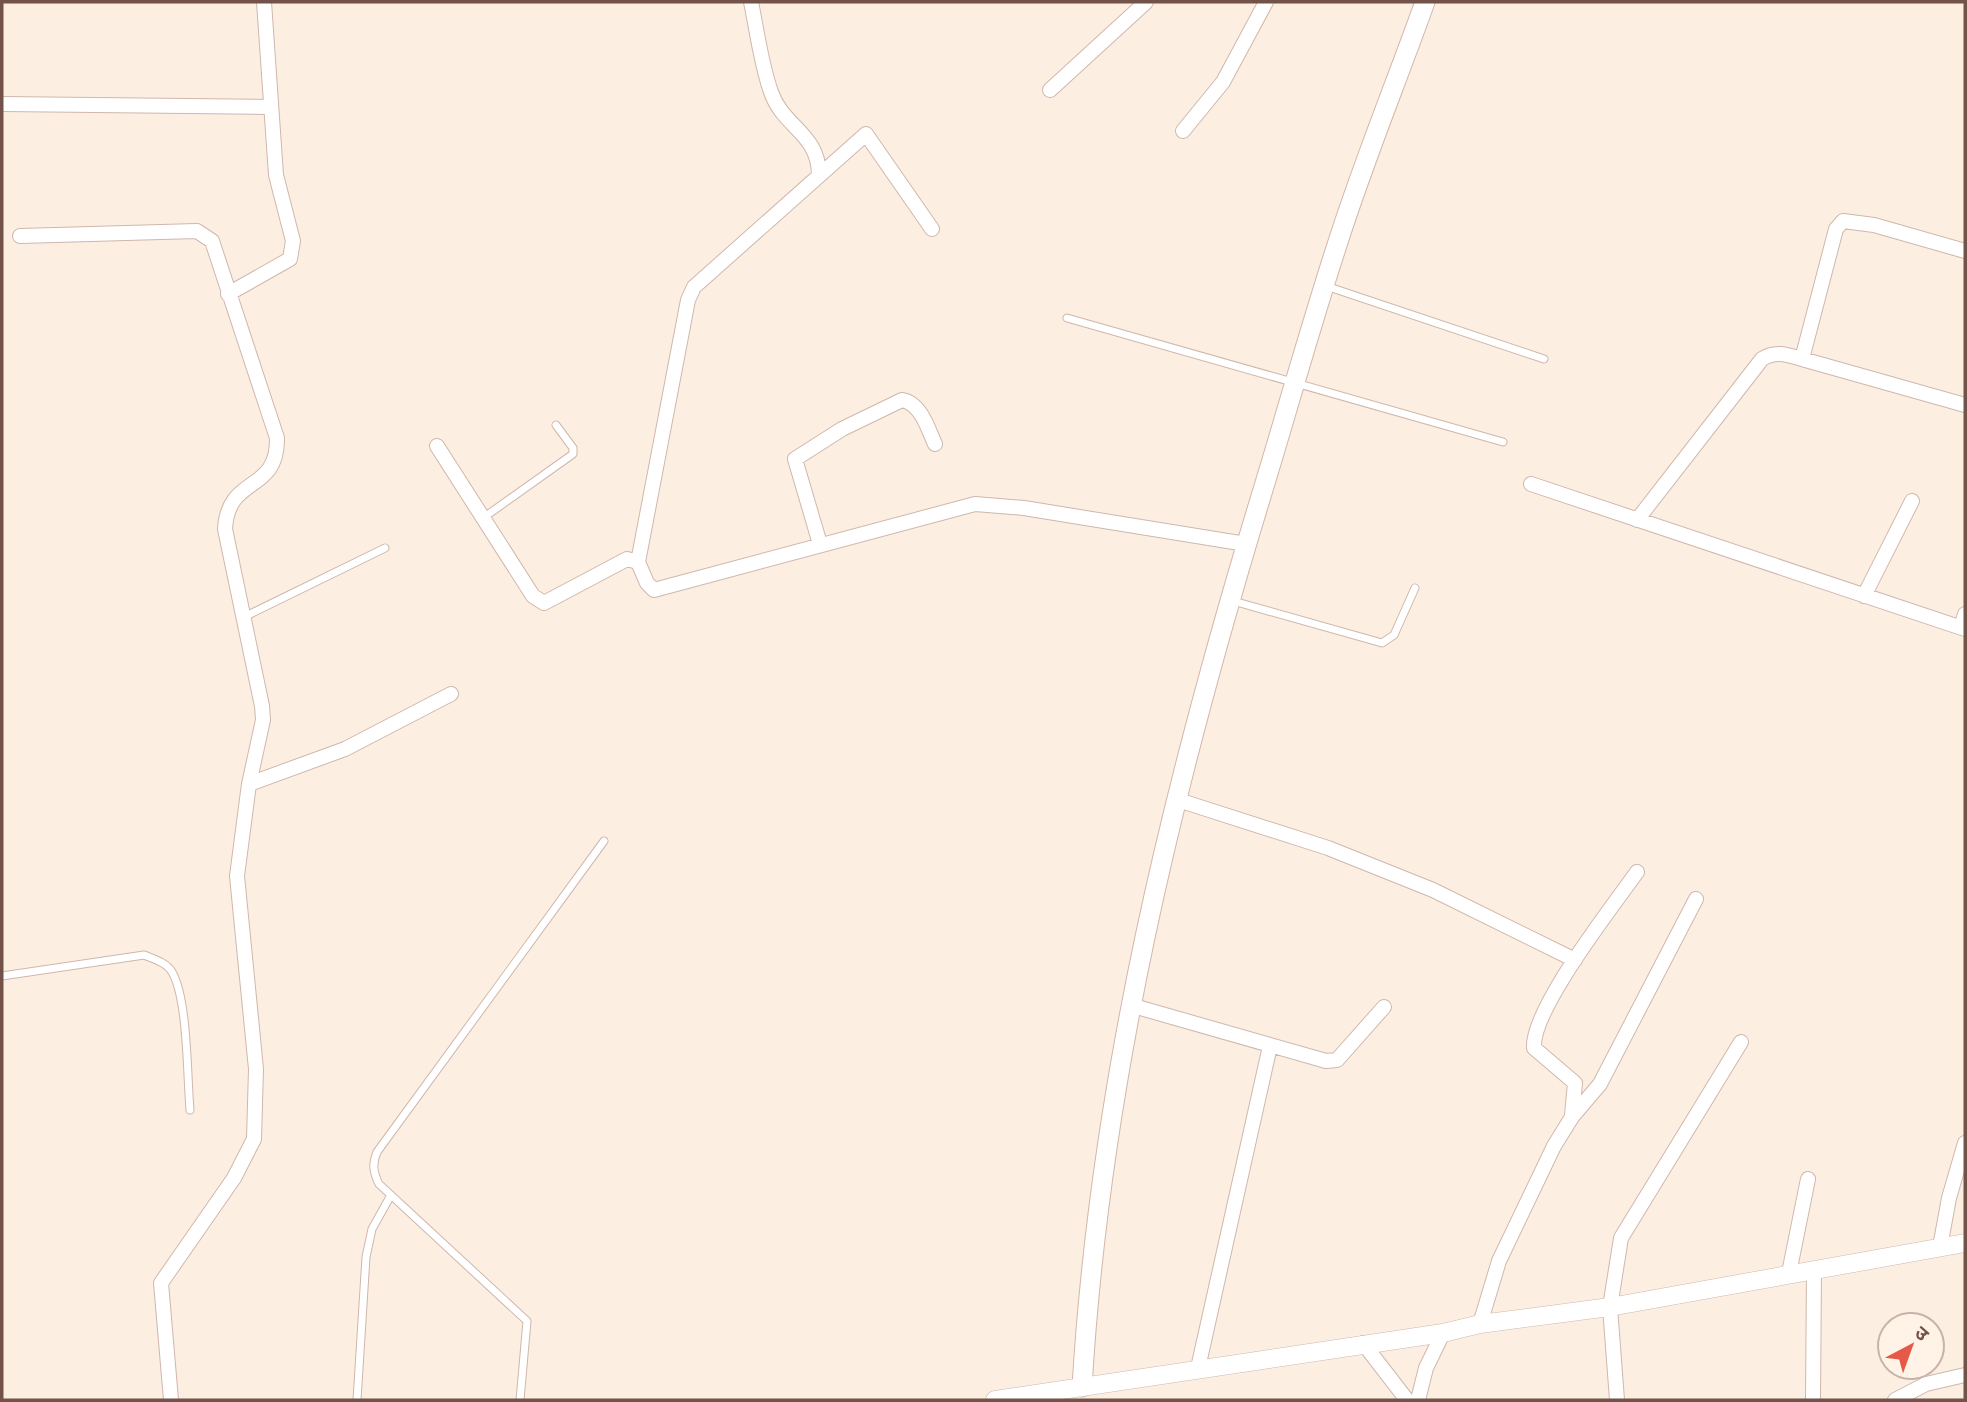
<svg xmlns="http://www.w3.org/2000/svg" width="1967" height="1402" viewBox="0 0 1967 1402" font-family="'Public Sans','Noto Sans Devanagari',sans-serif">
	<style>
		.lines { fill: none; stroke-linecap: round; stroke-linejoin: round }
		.service-casing { stroke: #cfb7ac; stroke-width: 9 }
		.minor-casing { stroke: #cfb7ac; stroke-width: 16 }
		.tertiary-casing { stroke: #cfb7ac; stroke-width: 19 }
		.secondary-casing { stroke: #d2b6a9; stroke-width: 21 }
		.service { stroke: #fff; stroke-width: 7 }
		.minor { stroke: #fff; stroke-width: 14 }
		.tertiary { stroke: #fff; stroke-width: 18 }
		.secondary { stroke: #fff; stroke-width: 19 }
	</style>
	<rect width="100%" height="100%" fill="#fcefe2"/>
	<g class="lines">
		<g class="service-casing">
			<path id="service" d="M 1326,286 L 1544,359
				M 1067,318 L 1503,442
				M 483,518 L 573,454 L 573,448 L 556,425
				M 1233,601 L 1382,643 L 1394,635 L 1415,588
				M 244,617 L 385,548
				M 2,976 L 144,955 C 154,959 167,963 172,972 C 188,999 187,1077 190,1110
				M 357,1400 L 366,1257 L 372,1229 L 391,1195
				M 520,1400 L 527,1321 L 379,1184 C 373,1172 372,1164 377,1152 L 604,841"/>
		</g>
		<g class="minor-casing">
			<path id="minor" d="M 751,2 C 757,31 761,64 771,92 C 783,127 818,133 819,174
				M 1050,90 L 1146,2
				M 2,104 L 270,107
				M 1183,131 L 1223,82 L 1266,2
				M 20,236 L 197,231 L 212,241 L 277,438 C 278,494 228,474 225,529 L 262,706 L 263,720 L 249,784
				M 228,294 L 290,259 L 293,241 L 276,175 L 264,2
				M 1802,359 L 1836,229 L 1843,221 L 1874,225 L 1965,251
				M 437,446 L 533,596 L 544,603 L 627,559 L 638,562 L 647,583 L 654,590 L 975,504 L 1024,508 L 1246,544
				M 1531,484 L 1965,629
				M 1637,520 L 1762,359 C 1776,350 1788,355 1802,359 L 1965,405
				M 820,544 L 795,459 L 842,429 L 902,400 C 921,403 928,429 935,444
				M 638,562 L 688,300 L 694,287 L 866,134 L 932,229
				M 1864,596 L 1912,501
				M 1961,627 L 1965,614
				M 1175,799 L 1328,848 L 1433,890 L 1575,960
				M 1130,1005 L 1326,1061 L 1337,1060 L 1384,1007
				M 1572,1115 L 1575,1083 L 1534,1048 C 1531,1010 1613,906 1637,872
				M 1940,1247 L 1949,1198 L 1965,1143
				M 1789,1273 L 1808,1179
				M 1480,1324 L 1499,1261 L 1554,1146 L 1572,1117 L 1600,1084 L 1696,899
				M 1363,1343 L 1407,1400
				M 1198,1368 L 1270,1046
				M 171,1400 L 161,1283 L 234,1178 L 254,1139 L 256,1069 L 237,876 L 249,784 L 345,749 L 451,694
				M 1418,1400 L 1426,1368 L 1443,1333
				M 1617,1400 L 1610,1307 L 1621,1238 L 1741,1042
				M 1813,1400 L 1814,1271
				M 1895,1400 L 1926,1384 L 1965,1375"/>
		</g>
		<g class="tertiary-casing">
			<path id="tertiary" d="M 995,1400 L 1443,1333 L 1480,1324 L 1610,1307 L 1965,1243"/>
		</g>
		<g class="secondary-casing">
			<path id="secondary" d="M 1082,1387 C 1100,1083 1173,785 1262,493 C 1287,411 1310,328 1337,245 C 1363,163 1396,83 1425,2"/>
		</g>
		<use href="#service" class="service"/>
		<use href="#minor" class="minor"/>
		<use href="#tertiary" class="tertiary"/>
		<use href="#secondary" class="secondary"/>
	</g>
	<rect width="1967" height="1402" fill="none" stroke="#735349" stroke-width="7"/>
	<g transform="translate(1911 1346) rotate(41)"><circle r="33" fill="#fff3e8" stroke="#c7b3a8" stroke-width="2"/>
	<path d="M0-5L12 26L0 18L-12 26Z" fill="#e45948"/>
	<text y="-10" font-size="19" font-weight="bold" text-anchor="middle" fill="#735349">उ</text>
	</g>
</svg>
